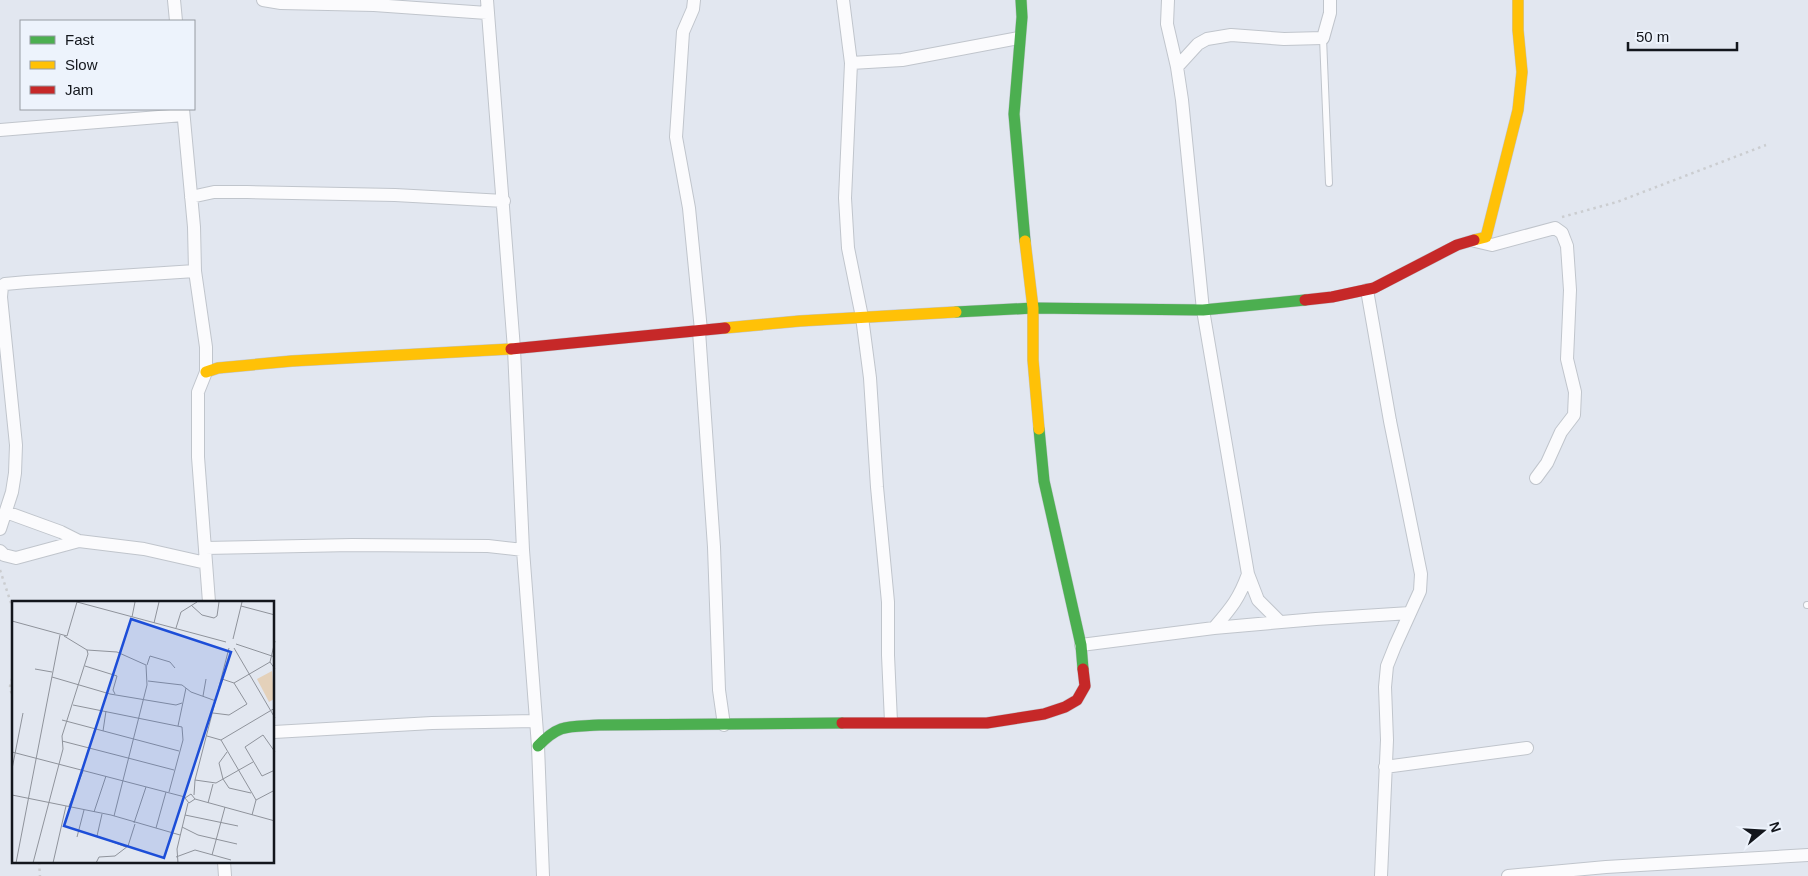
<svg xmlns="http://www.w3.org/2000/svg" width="1808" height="876" viewBox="0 0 1808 876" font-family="Arial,sans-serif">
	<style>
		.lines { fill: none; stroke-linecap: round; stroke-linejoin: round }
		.lane-casing { stroke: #c0c5cc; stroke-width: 8 }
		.street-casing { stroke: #c0c5cc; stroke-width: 14 }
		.fast-casing { stroke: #c0c5cc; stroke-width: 12 }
		.slow-casing { stroke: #c0c5cc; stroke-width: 12 }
		.jam-casing { stroke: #c0c5cc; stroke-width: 12 }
		.path { stroke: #cbcdd0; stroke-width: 2.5; stroke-dasharray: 2.5 4; stroke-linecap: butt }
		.lane { stroke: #fbfbfd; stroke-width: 6 }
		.street { stroke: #fbfbfd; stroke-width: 12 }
		.fast { stroke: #4caf50; stroke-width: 11 }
		.slow { stroke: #ffc107; stroke-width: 11 }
		.jam { stroke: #c62828; stroke-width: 11 }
		.inset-road { fill: none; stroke: #8f939b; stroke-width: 1 }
		.view { fill: #1d4ed8; fill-opacity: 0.15; stroke: #1d4ed8; stroke-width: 2.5 }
		.inset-edge { fill: none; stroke: #13161c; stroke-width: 2.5 }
	</style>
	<rect width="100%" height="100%" fill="#e2e7f0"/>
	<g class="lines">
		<g class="lane-casing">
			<path id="lane" d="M 1323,38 L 1329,183
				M 1807,605 L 1808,605"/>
		</g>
		<g class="street-casing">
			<path id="street" d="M 174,0 L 176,21
				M 263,0 L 281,3 L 374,5 L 487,13
				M 487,0 L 514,349 L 523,550 L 538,746 L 543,876
				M 694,0 L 693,9 L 683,32 L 676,137 L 689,208 L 701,330
				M 843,0 L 851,63 L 845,198 L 848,248 L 862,317 L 870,378 L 877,487 L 888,602 L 888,655 L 891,722
				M 1168,0 L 1167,24 L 1177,67 L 1182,100 L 1203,310 L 1248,574 L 1258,600 L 1280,622
				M 851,63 L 902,60 L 1019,38
				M 1177,67 L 1198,44 L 1207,39 L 1231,35 L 1284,39 L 1323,38 L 1330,13 L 1330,0
				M 183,109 L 194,227 L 195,271 L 206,347 L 206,372 L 198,392 L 198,457 L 209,602
				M 0,130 L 183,115
				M 191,197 L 214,192 L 247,192 L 395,195 L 504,201
				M 1475,241 L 1492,245 L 1555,228 L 1562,233 L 1567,246 L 1570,290 L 1567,359 L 1575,392 L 1574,415 L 1561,432 L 1547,463 L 1536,478
				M 1367,290 L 1390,421 L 1421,574 L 1420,591 L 1395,646 L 1387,666 L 1385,687 L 1387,740 L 1381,876
				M 699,331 L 714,547 L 719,690 L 724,725
				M 6,512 L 61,532 L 79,541
				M 0,529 L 12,492 L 15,473 L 16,445 L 1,297 L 2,286 L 5,284 L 27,282 L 195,271
				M 205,548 L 352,545 L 488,546 L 523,550
				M 0,551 L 4,555 L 16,558 L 79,541 L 144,549 L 206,563
				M 1214,628 C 1231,608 1239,599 1248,574
				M 1081,645 L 1214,628 L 1316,619 L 1410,613
				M 274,732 L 432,723 L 536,721
				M 1385,767 L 1527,748
				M 224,862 L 225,876
				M 1508,876 L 1606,867 L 1808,855"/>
		</g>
		<g class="fast-casing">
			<path id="fast" d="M 1021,0 L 1022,17 L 1014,114 L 1025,241
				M 956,312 L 1033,308 L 1203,310 L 1305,300
				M 1039,429 L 1044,481 L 1081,645 L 1083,669
				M 538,746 C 560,723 569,727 599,725 L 842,723"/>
		</g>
		<g class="slow-casing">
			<path id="slow" d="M 1474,240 L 1486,237 L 1518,110 L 1522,72 L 1518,30 L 1518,0
				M 1025,241 L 1033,308 L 1033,360 L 1039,429
				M 725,328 L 800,321 L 956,312
				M 206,372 L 218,368 L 292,361 L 511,349"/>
		</g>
		<g class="jam-casing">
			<path id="jam" d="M 1305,300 L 1332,297 L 1374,288 L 1457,245 L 1474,240
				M 511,349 L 725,328
				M 842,723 L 987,723 L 1044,714 L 1065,707 L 1077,700 L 1085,686 L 1083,669"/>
		</g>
		<path class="path" d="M 1562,217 L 1617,202 L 1766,145
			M 0,570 L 14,612
			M 14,672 L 10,686 L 14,708
			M 39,862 L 40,876"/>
		<use href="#lane" class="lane"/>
		<use href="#street" class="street"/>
		<use href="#fast" class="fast"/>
		<use href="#slow" class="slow"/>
		<use href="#jam" class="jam"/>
	</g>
	<g transform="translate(12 601)">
		<rect width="262" height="262" fill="#e2e7f0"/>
		<path d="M 260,70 L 262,98 L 257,101 L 245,78 Z" fill="#e4d1ba"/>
		<path class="inset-road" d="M 65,1 L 214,41M 179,4 L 190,14 L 202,17 L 205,15 L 207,1M 229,5 L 263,14M 120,16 L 123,1M 0,20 L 55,35 L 65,1M 142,22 L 147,1M 164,27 L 169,11 L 185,1M 221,38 L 230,1M 263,40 L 258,61 L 263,68M 224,43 L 263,56M 222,47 L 263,117M 75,49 L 105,51 L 134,64 L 135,84 L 102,215M 135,64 L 138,55 L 158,61 L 163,67M 73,65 L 105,75 L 101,89 L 103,93M 23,68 L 40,71M 40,76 L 98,93 L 164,104 L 170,102M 136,80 L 170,84 L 179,91 L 204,100M 222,82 L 258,61M 191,95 L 194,78M 61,104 L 170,126 L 171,139 L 157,191M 201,112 L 217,114 L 235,103 L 222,82 L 210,78M 50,119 L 167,150M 166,125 L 174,87M 91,130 L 94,110M 195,135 L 209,139 L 240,192 L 244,199 L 240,214M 209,139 L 263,107M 50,140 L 116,157M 0,151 L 173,196M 215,151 L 207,162 L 211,178 L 217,187 L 239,192M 263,151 L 251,134 L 233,146 L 250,175 L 263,169M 116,157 L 162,169M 0,168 L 11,112M 183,179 L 204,182 L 241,161M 0,194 L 99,214 L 168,234M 182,194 L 183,179 L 217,47M 183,198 L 177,202 L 173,197 L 179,193 L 183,198 L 263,220M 244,199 L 263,189M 196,202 L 201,183M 57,205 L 71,170M 82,211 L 94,175M 90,213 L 85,235 L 114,246M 173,214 L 226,225M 122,222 L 134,186M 170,226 L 186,234 L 225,243M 144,227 L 154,191M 65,236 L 72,209M 200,254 L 213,206M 164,256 L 183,249 L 219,259M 4,262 L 48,34M 21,262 L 51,148 L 50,135 L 76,53 L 75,49 L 52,35M 41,262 L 54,205M 84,262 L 87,256 L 103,255 L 116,245 L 123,223M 166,262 L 165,248 L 176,202"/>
		<path class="view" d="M 119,18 L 219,51 L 152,257 L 52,225 Z"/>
		<rect width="262" height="262" class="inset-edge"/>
	</g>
	<rect x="20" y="20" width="175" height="90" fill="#edf3fc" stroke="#969ba2"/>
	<rect x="30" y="36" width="25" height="8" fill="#4caf50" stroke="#969ba2"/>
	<text x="65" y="45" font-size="15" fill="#13161c">Fast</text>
	<rect x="30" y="61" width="25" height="8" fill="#ffc107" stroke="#969ba2"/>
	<text x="65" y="70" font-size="15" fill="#13161c">Slow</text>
	<rect x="30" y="86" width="25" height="8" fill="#c62828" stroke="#969ba2"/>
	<text x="65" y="95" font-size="15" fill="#13161c">Jam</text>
	<g transform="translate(1763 831) rotate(72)" stroke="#edf3fc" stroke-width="4" paint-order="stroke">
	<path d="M0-4L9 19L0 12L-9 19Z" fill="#13161c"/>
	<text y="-8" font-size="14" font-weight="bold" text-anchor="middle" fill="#13161c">N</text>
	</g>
	<path d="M1628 42v8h109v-8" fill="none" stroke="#13161c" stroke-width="2.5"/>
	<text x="1636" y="42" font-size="15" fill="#13161c" stroke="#edf3fc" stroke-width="4" paint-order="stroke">50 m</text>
</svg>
